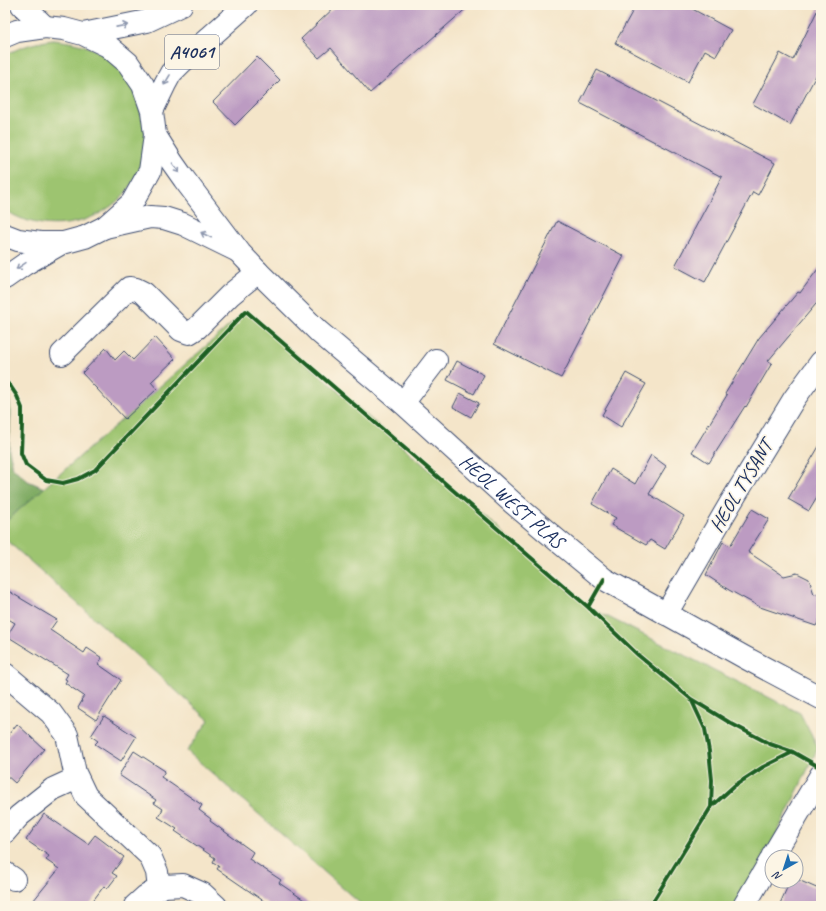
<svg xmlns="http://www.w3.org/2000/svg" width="826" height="911" viewBox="0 0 826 911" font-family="Caveat,sans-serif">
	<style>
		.green { fill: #9dc46f; stroke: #5c7a66 }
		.forest { fill: #7eaa62; stroke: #4c6c60 }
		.building { fill: #bc9bc2 }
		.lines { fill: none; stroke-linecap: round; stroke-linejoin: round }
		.minor-casing { stroke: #3c4a6e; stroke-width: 24 }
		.major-casing { stroke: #3c4a6e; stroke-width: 24 }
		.minor { stroke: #fff; stroke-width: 22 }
		.major { stroke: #fff; stroke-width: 22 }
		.cycleway-casing { stroke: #fcf5e5; stroke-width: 6 }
		.cycleway { stroke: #1b5e20; stroke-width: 4 }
		.oneway { stroke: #8d97ae }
		.labels { text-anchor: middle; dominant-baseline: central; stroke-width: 3.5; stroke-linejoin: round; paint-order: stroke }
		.shield { fill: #fcf5e5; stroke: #5e6a86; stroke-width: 1 }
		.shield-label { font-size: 19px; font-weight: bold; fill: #1b2f5e }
		.street-label { font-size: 20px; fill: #1b2f5e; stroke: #fcf5e5 }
	</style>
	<rect width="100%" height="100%" fill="#fcf5e5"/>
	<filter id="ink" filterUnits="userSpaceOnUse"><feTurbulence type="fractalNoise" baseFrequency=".025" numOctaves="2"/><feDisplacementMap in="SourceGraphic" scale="8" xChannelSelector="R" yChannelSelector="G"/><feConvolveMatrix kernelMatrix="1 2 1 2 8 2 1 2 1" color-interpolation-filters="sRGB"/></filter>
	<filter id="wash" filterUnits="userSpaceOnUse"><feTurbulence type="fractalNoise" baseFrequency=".012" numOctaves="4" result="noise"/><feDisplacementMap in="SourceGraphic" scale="16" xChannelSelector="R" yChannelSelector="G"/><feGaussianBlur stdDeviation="0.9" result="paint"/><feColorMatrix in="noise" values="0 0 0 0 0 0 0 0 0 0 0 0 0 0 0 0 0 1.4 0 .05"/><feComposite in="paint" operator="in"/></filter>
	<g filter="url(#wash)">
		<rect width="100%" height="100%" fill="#f4e5c9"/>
		<path class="green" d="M 53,40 C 75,42 98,47 114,63 C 118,67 121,71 124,75 C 128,79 133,84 135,89 C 138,96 139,105 141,112 C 143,119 145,126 146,133 C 147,138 142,163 140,169 C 119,221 51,241 5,210 L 5,55 C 23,46 33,43 53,40 Z
			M 246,311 L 588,607 L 800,713 L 818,748 L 742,906 L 363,906 L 187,751 L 209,720 L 5,539 L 5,522 Z"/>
		<path class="forest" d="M 5,391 L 9,397 L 11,412 L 9,450 L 13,468 L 28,481 L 44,488 L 5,522 Z"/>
		<g id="blocks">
			<path class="building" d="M 337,5 L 470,5 L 370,93 L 331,48 L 319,58 L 301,39 Z
				M 636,5 L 685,5 L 731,30 L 716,56 L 705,50 L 688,82 L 615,43 Z
				M 820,5 L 821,66 L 790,125 L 753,104 L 780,53 L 793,60 Z
				M 257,57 L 280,80 L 235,125 L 213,102 Z
				M 597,70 L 775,163 L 758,195 L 753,192 L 705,282 L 675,266 L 722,177 L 580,103 Z
				M 557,221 L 624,256 L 561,378 L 494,344 Z
				M 821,265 L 821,298 L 768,361 L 772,363 L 746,407 L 745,406 L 709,463 L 692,452 L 727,395 L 725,394 L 759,338 L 798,292 L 800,293 Z
				M 155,337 L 175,359 L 151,382 L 157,389 L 125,419 L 82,373 L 106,348 L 115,360 L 124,351 L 133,360 Z
				M 457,361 L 484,375 L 474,394 L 447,380 Z
				M 626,373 L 646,384 L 621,427 L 602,415 Z
				M 460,393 L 479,403 L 471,417 L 453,407 Z
				M 821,443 L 821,491 L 809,511 L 788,499 Z
				M 651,455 L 666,466 L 649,494 L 684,516 L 665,549 L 650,540 L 646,545 L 611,525 L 616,518 L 592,504 L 611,469 L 635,484 Z
				M 752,509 L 769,519 L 748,552 L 784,576 L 797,573 L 809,579 L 814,594 L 821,593 L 821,617 L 816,626 L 760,607 L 729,590 L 706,575 L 723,542 L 730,546 Z
				M 5,589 L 57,620 L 50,630 L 84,653 L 87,648 L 102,658 L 98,664 L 121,680 L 96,720 L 78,708 L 82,701 L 81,700 L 84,696 L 65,683 L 67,680 L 65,679 L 68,674 L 7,636 L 15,623 L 5,617 Z
				M 104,716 L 136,737 L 121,761 L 95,744 L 98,741 L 91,736 Z
				M 17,724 L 44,749 L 15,783 L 5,774 L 5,739 Z
				M 134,751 L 165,771 L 161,777 L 202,805 L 199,810 L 211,819 L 210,821 L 253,852 L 249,859 L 281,880 L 279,883 L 313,906 L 271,906 L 217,869 L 219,866 L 213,862 L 215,858 L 175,831 L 177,829 L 158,817 L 163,809 L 154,803 L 156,800 L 119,775 Z
				M 44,814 L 88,844 L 95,835 L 124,857 L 112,873 L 117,876 L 107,889 L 104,886 L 89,906 L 29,906 L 59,869 L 46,860 L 49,856 L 26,840 Z
				M 796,879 L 821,890 L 821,906 L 779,906 L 790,881 L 796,881 Z"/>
		</g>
	</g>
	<g filter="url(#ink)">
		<use href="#blocks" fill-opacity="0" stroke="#3c4a6e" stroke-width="1"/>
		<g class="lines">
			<g class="minor-casing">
				<g id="minor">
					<path d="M 22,5 L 45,27"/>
					<path id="s1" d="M 155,135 L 172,162 L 184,179 L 240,253 L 258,272 L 319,332 L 403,403 L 513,503 L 558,541 L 604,579 L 744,657 L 821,698"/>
					<path d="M 105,227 L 150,217 L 164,218 L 183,224 L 236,250"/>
					<path d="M 62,354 L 129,288 L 136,289 L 144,293 L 181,330 L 189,333 L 197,328 L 230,295 L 258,272"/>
					<path d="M 403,403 L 436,360"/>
					<path d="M 666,614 L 730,504 L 794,399 L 821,362"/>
					<path d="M 5,674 L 51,713 L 67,735 L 75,773 L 86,796 L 150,856 L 157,872 L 159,889"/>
					<path d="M 5,832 L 19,816 L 53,789 L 77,778"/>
					<path d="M 5,873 L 14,879"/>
					<path d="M 135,906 L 146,896 L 164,886 L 183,885 L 203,894 L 216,906"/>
				</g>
			</g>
			<g class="major-casing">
				<path id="major" d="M 83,34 L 147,21 L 181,5
					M 5,36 L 17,31 L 45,27 L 64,29 L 83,34 L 108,46 L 128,63 L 143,85 L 152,111 L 155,135 L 150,171 L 132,203 L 105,227 L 85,237 L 63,243 L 40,243 L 18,240 L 5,235
					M 152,111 L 165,84 L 171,73 L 182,62 L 246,5
					M 5,278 L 25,264 L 60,244
					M 772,857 L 821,775
					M 744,906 L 772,858"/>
			</g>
			<use href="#minor" class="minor"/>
			<use href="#major" class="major"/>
			<g class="cycleway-casing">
				<path id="cycleway" d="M 5,381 L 11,387 L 17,396 L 22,408 L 22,425 L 21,453 L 26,465 L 46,480 L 63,483 L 78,479 L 95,470 L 246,311 L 588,607 L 604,579
					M 588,607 L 638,655 L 691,699 L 732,724 L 770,744 L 793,752 L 821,768
					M 691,699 L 705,729 L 709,751 L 712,780 L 711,807
					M 650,906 L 711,807 L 734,786 L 763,767 L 793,752"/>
			</g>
			<use href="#cycleway" class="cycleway"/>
		</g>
		<defs><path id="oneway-shaft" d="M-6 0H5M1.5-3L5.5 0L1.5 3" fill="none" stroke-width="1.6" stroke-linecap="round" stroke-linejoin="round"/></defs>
		<g class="oneway">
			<use href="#oneway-shaft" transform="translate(122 26) rotate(-11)"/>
			<use href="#oneway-shaft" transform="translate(167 80) rotate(121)"/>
			<use href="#oneway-shaft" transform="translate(176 168) rotate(54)"/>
			<use href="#oneway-shaft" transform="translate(206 235) rotate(-153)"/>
			<use href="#oneway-shaft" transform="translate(21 266) rotate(146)"/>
		</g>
	</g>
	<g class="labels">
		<rect class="shield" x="165" y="35" width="54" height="34" rx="3"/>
		<g class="shield-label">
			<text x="192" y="52">A4061</text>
		</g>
		<g class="street-label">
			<text transform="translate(741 486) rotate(-59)">HEOL TYSANT</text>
			<text stroke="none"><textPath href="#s1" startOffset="514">HEOL WEST PLAS</textPath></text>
		</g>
	</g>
	<rect width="826" height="911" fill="none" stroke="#fcf5e5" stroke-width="20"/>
	<g transform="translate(784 869) rotate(219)"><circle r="19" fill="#fcf5e5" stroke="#a2a6af"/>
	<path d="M0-3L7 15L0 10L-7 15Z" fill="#1f6fb2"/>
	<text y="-6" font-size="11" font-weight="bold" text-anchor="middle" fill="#1b2f5e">N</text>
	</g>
</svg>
